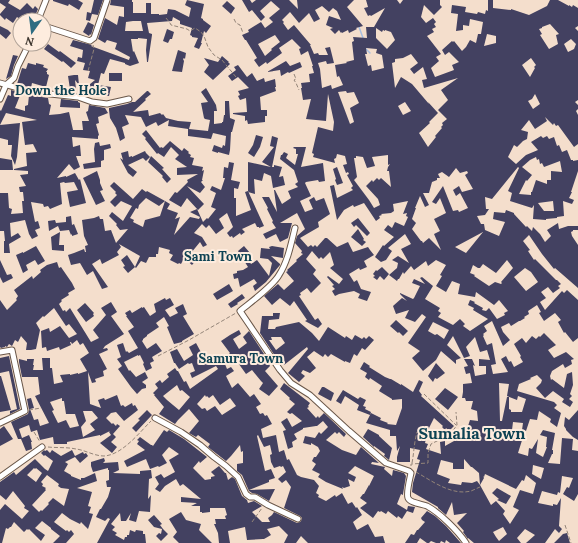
<svg xmlns="http://www.w3.org/2000/svg" width="578" height="543" viewBox="0 0 578 543" font-family="Lora,serif">
	<style>
		.lines { fill: none; stroke-linecap: round; stroke-linejoin: round }
		.stream { stroke: #a8bfe1; stroke-width: 1.5 }
		.building { fill: #434161; fill-rule: evenodd }
		.minor-casing { stroke: #6a5749; stroke-width: 7 }
		.path { stroke: #948579; stroke-width: 1; stroke-dasharray: 4 2; stroke-linecap: butt }
		.minor { stroke: #fff; stroke-width: 5 }
		.labels { text-anchor: middle; dominant-baseline: central; stroke-width: 4; stroke-linejoin: round; paint-order: stroke }
		.neighbourhood-label { font-size: 13px; font-weight: bold; fill: #0d4253; stroke: #feecde }
		.district-label { font-size: 16px; font-weight: bold; fill: #0d4253; stroke: #feecde }
	</style>
	<rect width="100%" height="100%" fill="#f4decc"/>
	<g class="lines">
		<path class="stream" d="M 359,27 L 363,38
			M 366,49 L 370,53"/>
	</g>
	<path class="building" d="M 0,0 L 10,0 L 8,3 L 20,10 L 27,3 L 33,9 L 35,6 L 38,9 L 35,16 L 33,13 L 27,20 L 21,20 L 17,17 L 13,23 L 6,18 L 5,20 L 0,15 L 0,14 L 6,7 L 0,3 Z
		M 53,0 L 78,0 L 83,3 L 79,10 L 69,4 L 68,6 L 53,1 Z
		M 94,0 L 103,0 L 98,15 L 92,14 L 90,21 L 86,20 L 87,12 L 91,13 Z
		M 111,0 L 132,0 L 132,2 L 133,2 L 133,13 L 146,13 L 146,3 L 151,3 L 151,14 L 159,14 L 159,15 L 167,14 L 168,9 L 175,10 L 189,17 L 191,8 L 185,5 L 187,0 L 204,4 L 201,18 L 203,19 L 203,20 L 211,26 L 206,33 L 204,31 L 201,43 L 202,43 L 199,49 L 194,47 L 198,38 L 192,37 L 192,36 L 190,35 L 192,28 L 180,24 L 180,21 L 173,17 L 172,21 L 147,23 L 149,33 L 152,34 L 152,35 L 148,62 L 147,62 L 146,50 L 147,39 L 138,38 L 138,39 L 131,39 L 133,52 L 134,51 L 139,63 L 130,66 L 125,64 L 125,63 L 110,59 L 104,74 L 101,73 L 98,85 L 111,87 L 109,96 L 94,94 L 91,96 L 87,92 L 92,88 L 84,89 L 95,80 L 88,78 L 90,71 L 83,70 L 85,63 L 77,61 L 78,57 L 82,58 L 83,50 L 70,46 L 73,40 L 92,45 L 91,46 L 129,60 L 130,57 L 115,49 L 117,43 L 107,40 L 105,43 L 98,39 L 105,18 L 117,25 L 119,16 L 124,17 L 124,7 L 110,5 ZM 133,21 L 141,21 L 143,31 L 125,31 L 126,22 Z
		M 242,0 L 250,0 L 252,3 L 256,0 L 289,0 L 298,9 L 297,0 L 354,0 L 347,7 L 363,26 L 356,28 L 357,29 L 349,33 L 348,30 L 342,33 L 342,32 L 341,33 L 339,30 L 335,34 L 330,29 L 333,28 L 326,25 L 329,16 L 341,20 L 337,11 L 333,8 L 329,12 L 322,6 L 315,10 L 320,19 L 314,22 L 309,13 L 299,23 L 290,12 L 282,20 L 284,22 L 283,23 L 288,30 L 294,25 L 311,45 L 310,45 L 314,54 L 318,53 L 319,55 L 328,55 L 325,48 L 330,47 L 334,63 L 327,64 L 326,61 L 318,63 L 320,69 L 322,88 L 331,85 L 332,89 L 343,85 L 339,76 L 337,77 L 335,65 L 347,63 L 346,62 L 354,60 L 352,42 L 354,41 L 353,37 L 367,38 L 366,27 L 374,27 L 385,8 L 371,16 L 370,15 L 368,16 L 364,8 L 368,7 L 366,0 L 397,0 L 400,4 L 403,0 L 440,0 L 440,5 L 442,7 L 434,15 L 424,5 L 421,17 L 426,23 L 433,18 L 436,22 L 434,24 L 436,27 L 432,29 L 434,32 L 427,36 L 441,54 L 436,57 L 439,61 L 431,68 L 435,77 L 454,70 L 452,65 L 459,62 L 449,52 L 445,55 L 442,50 L 452,41 L 453,42 L 454,41 L 462,51 L 466,47 L 470,40 L 476,43 L 478,34 L 481,34 L 483,22 L 470,19 L 469,26 L 463,25 L 463,30 L 456,31 L 458,14 L 451,13 L 452,5 L 466,7 L 465,12 L 477,14 L 478,12 L 485,14 L 486,10 L 488,11 L 488,0 L 493,0 L 493,8 L 511,10 L 511,9 L 529,15 L 547,6 L 550,0 L 558,0 L 569,6 L 569,5 L 572,7 L 573,5 L 578,8 L 578,26 L 575,28 L 578,31 L 578,100 L 575,102 L 578,105 L 578,109 L 576,111 L 578,115 L 578,144 L 574,147 L 558,125 L 556,126 L 554,123 L 553,125 L 545,117 L 547,121 L 535,129 L 529,120 L 521,130 L 528,132 L 527,139 L 523,141 L 517,147 L 514,145 L 508,157 L 516,164 L 526,155 L 538,150 L 531,142 L 541,136 L 543,138 L 547,136 L 549,139 L 554,137 L 557,146 L 559,145 L 562,152 L 567,150 L 571,160 L 573,160 L 573,161 L 578,160 L 578,171 L 571,192 L 572,192 L 569,198 L 574,200 L 572,204 L 563,201 L 564,216 L 557,217 L 557,218 L 546,219 L 546,220 L 533,219 L 534,205 L 532,208 L 510,201 L 512,193 L 508,191 L 519,168 L 518,167 L 492,199 L 485,197 L 486,209 L 489,209 L 485,215 L 477,216 L 481,224 L 484,224 L 485,230 L 499,236 L 505,222 L 493,219 L 494,212 L 505,213 L 506,210 L 514,213 L 514,214 L 526,227 L 527,226 L 532,231 L 533,227 L 540,234 L 545,242 L 551,236 L 547,230 L 558,223 L 559,229 L 568,226 L 578,226 L 578,230 L 573,230 L 573,231 L 571,232 L 572,236 L 578,245 L 578,288 L 555,268 L 554,269 L 542,254 L 529,235 L 523,241 L 530,250 L 528,251 L 534,260 L 535,259 L 556,280 L 557,280 L 561,284 L 558,286 L 560,288 L 553,293 L 548,287 L 541,292 L 546,298 L 540,302 L 545,310 L 562,291 L 564,293 L 567,290 L 578,300 L 578,338 L 573,342 L 565,332 L 564,333 L 558,322 L 561,320 L 555,313 L 544,321 L 539,313 L 541,312 L 537,305 L 528,311 L 529,314 L 524,317 L 525,318 L 520,321 L 519,321 L 511,326 L 509,323 L 501,327 L 503,332 L 510,340 L 503,346 L 492,321 L 484,326 L 487,331 L 483,334 L 484,335 L 483,336 L 487,345 L 492,343 L 496,364 L 491,365 L 493,374 L 508,372 L 501,359 L 506,356 L 509,362 L 511,361 L 514,367 L 523,362 L 520,357 L 521,356 L 514,344 L 522,338 L 526,343 L 532,336 L 536,339 L 539,336 L 540,337 L 544,333 L 556,345 L 548,350 L 554,358 L 566,352 L 574,359 L 571,360 L 572,364 L 565,368 L 563,364 L 552,371 L 550,376 L 551,380 L 552,379 L 564,388 L 567,374 L 572,372 L 573,385 L 570,394 L 572,396 L 569,399 L 573,402 L 570,407 L 562,402 L 564,399 L 553,391 L 545,398 L 536,388 L 541,383 L 542,380 L 537,375 L 530,378 L 531,379 L 519,384 L 517,391 L 554,402 L 557,405 L 554,408 L 561,413 L 557,427 L 550,422 L 551,419 L 539,411 L 537,420 L 530,419 L 526,431 L 522,430 L 523,423 L 513,422 L 512,430 L 524,434 L 518,453 L 528,456 L 529,448 L 532,449 L 538,439 L 536,453 L 543,457 L 547,447 L 546,447 L 547,437 L 540,435 L 543,430 L 555,433 L 552,450 L 553,450 L 553,454 L 552,454 L 548,463 L 560,464 L 562,438 L 573,439 L 572,450 L 578,451 L 578,494 L 574,501 L 563,494 L 567,487 L 569,488 L 573,478 L 562,476 L 560,493 L 558,492 L 557,495 L 542,491 L 538,503 L 553,506 L 553,504 L 557,505 L 561,498 L 559,526 L 562,529 L 559,533 L 555,529 L 545,543 L 526,543 L 535,535 L 525,529 L 517,538 L 521,543 L 474,543 L 468,538 L 468,539 L 463,532 L 464,531 L 457,523 L 467,513 L 454,515 L 452,502 L 446,515 L 438,508 L 438,507 L 412,492 L 413,483 L 420,460 L 417,459 L 420,450 L 410,448 L 410,462 L 397,462 L 397,457 L 400,446 L 397,451 L 396,436 L 390,436 L 390,430 L 366,423 L 371,413 L 381,418 L 380,420 L 388,423 L 387,424 L 396,425 L 402,408 L 402,399 L 392,400 L 392,399 L 379,391 L 382,386 L 370,378 L 369,380 L 365,377 L 367,373 L 360,369 L 364,362 L 370,366 L 369,367 L 385,377 L 390,379 L 391,379 L 401,385 L 401,384 L 413,392 L 419,380 L 423,382 L 419,391 L 422,395 L 421,396 L 454,426 L 449,431 L 446,428 L 445,430 L 442,427 L 443,426 L 434,418 L 426,434 L 427,434 L 425,443 L 428,444 L 426,449 L 441,454 L 440,442 L 445,441 L 445,446 L 463,436 L 464,434 L 465,435 L 470,420 L 478,421 L 477,411 L 471,409 L 473,401 L 466,401 L 465,398 L 462,398 L 463,392 L 463,384 L 472,383 L 470,373 L 466,374 L 464,367 L 468,366 L 464,359 L 472,359 L 475,366 L 473,365 L 475,376 L 486,374 L 486,366 L 479,366 L 479,359 L 490,360 L 487,350 L 480,352 L 475,337 L 466,347 L 470,356 L 464,358 L 453,336 L 447,345 L 461,358 L 456,360 L 456,364 L 441,351 L 436,360 L 423,371 L 412,358 L 420,351 L 408,343 L 426,317 L 422,314 L 415,322 L 405,318 L 409,310 L 396,314 L 393,306 L 402,298 L 407,301 L 400,294 L 400,293 L 413,299 L 414,298 L 420,286 L 412,283 L 414,279 L 425,284 L 420,278 L 422,277 L 433,286 L 425,299 L 440,308 L 438,311 L 441,313 L 438,317 L 453,325 L 460,319 L 465,324 L 463,326 L 470,331 L 488,319 L 473,310 L 474,308 L 468,305 L 470,300 L 475,302 L 474,303 L 483,308 L 482,310 L 486,311 L 489,308 L 497,319 L 505,315 L 504,313 L 508,311 L 499,300 L 494,305 L 476,292 L 475,297 L 458,294 L 460,284 L 452,281 L 446,292 L 436,286 L 442,276 L 440,275 L 446,265 L 436,260 L 428,266 L 426,261 L 414,270 L 411,266 L 404,274 L 403,272 L 399,279 L 398,279 L 397,281 L 389,275 L 397,268 L 398,263 L 392,260 L 398,256 L 409,263 L 401,249 L 411,244 L 405,234 L 388,248 L 392,251 L 386,260 L 381,262 L 375,257 L 383,245 L 384,246 L 394,237 L 384,230 L 388,225 L 392,228 L 395,222 L 404,226 L 408,217 L 406,216 L 407,213 L 403,214 L 408,201 L 393,204 L 394,211 L 391,213 L 381,214 L 382,215 L 379,216 L 380,218 L 376,221 L 364,203 L 354,207 L 353,205 L 344,210 L 337,220 L 330,186 L 334,185 L 337,198 L 353,190 L 351,188 L 353,186 L 347,175 L 349,174 L 348,172 L 346,173 L 343,165 L 347,164 L 345,156 L 337,154 L 336,158 L 334,159 L 335,163 L 313,157 L 314,154 L 312,153 L 318,127 L 333,131 L 334,122 L 328,94 L 326,121 L 306,119 L 311,99 L 303,100 L 301,88 L 302,88 L 301,83 L 310,82 L 309,74 L 314,73 L 312,66 L 313,66 L 308,51 L 301,55 L 299,49 L 301,48 L 292,39 L 279,48 L 282,53 L 267,64 L 266,62 L 259,67 L 254,60 L 257,58 L 246,40 L 245,40 L 242,35 L 249,32 L 248,30 L 261,22 L 265,28 L 273,22 L 269,18 L 280,9 L 271,1 L 260,11 L 265,17 L 261,21 L 252,10 L 249,12 ZM 550,24 L 559,34 L 556,35 L 558,44 L 549,49 L 540,35 L 542,34 L 539,29 L 542,28 L 542,27 ZM 376,28 L 382,32 L 383,30 L 385,31 L 385,30 L 391,32 L 395,40 L 387,49 L 376,38 ZM 487,34 L 496,36 L 496,43 L 484,46 ZM 275,35 L 280,42 L 271,49 L 272,50 L 265,56 L 258,44 ZM 571,39 L 576,44 L 574,49 L 568,52 L 564,44 ZM 366,48 L 377,49 L 376,53 L 382,55 L 384,68 L 372,71 L 371,65 L 368,66 L 365,54 L 367,54 ZM 411,54 L 418,63 L 410,69 L 414,74 L 423,67 L 427,79 L 422,80 L 424,88 L 458,78 L 441,90 L 448,100 L 438,110 L 447,119 L 442,123 L 443,125 L 441,127 L 442,128 L 435,136 L 436,137 L 428,147 L 419,133 L 430,123 L 429,122 L 438,113 L 428,102 L 429,104 L 412,84 L 401,77 L 395,88 L 392,63 L 395,62 L 395,59 L 403,58 ZM 531,58 L 536,65 L 534,67 L 535,68 L 530,77 L 522,65 ZM 346,91 L 347,93 L 354,92 L 359,103 L 350,108 L 354,122 L 350,124 L 338,92 ZM 535,94 L 540,104 L 533,109 L 528,101 L 532,99 ZM 405,102 L 411,111 L 403,115 L 398,106 ZM 388,155 L 388,165 L 390,164 L 388,167 L 387,171 L 389,171 L 391,187 L 381,178 L 379,180 L 377,178 L 373,182 L 372,180 L 366,186 L 378,199 L 380,205 L 374,208 L 369,200 L 354,180 L 357,177 L 354,158 L 356,158 L 356,156 L 363,157 L 367,168 L 375,166 L 372,157 ZM 536,157 L 537,160 L 539,159 L 540,164 L 542,163 L 544,167 L 560,161 L 562,172 L 551,171 L 551,180 L 547,180 L 547,184 L 536,180 L 532,192 L 531,192 L 531,195 L 519,194 L 526,180 L 527,181 L 532,175 L 522,167 L 530,160 ZM 456,168 L 460,173 L 467,171 L 468,173 L 465,175 L 473,189 L 462,192 L 459,186 L 453,190 L 456,196 L 460,193 L 468,208 L 459,212 L 458,210 L 453,211 L 443,186 L 432,202 L 436,204 L 440,198 L 446,213 L 434,219 L 440,231 L 434,234 L 441,250 L 429,238 L 423,243 L 422,241 L 421,241 L 412,229 L 416,223 L 412,219 L 416,208 L 415,208 L 420,196 L 425,207 L 429,205 L 423,193 L 429,193 L 432,182 L 437,180 L 437,178 L 440,178 L 438,174 L 442,172 L 449,177 ZM 553,201 L 554,211 L 544,211 L 538,203 ZM 483,232 L 466,253 L 455,247 ZM 507,260 L 513,268 L 501,282 L 502,283 L 501,284 L 495,282 L 489,286 L 474,276 L 475,275 L 470,273 L 473,265 L 478,268 L 480,268 L 483,264 L 496,273 ZM 525,268 L 531,272 L 538,282 L 526,291 L 514,277 ZM 433,322 L 449,330 L 444,339 L 437,334 L 435,335 L 428,331 ZM 499,383 L 509,384 L 507,396 L 517,400 L 518,396 L 526,399 L 522,412 L 511,412 L 511,410 L 509,409 L 509,397 L 507,397 L 502,421 L 500,421 ZM 464,459 L 471,467 L 472,467 L 479,473 L 480,485 L 477,481 L 472,483 L 462,482 L 461,485 L 448,483 L 450,479 L 437,474 L 441,460 L 453,463 L 453,469 L 464,469 ZM 533,465 L 544,468 L 541,479 L 532,474 ZM 485,474 L 516,489 L 522,480 L 524,481 L 526,475 L 536,483 L 533,494 L 520,490 L 513,507 L 519,510 L 510,524 L 503,514 L 505,511 L 496,501 L 491,505 L 480,485 L 484,478 L 483,476 L 484,477 ZM 503,527 L 507,534 L 499,541 L 496,537 L 493,532 Z
		M 227,1 L 235,8 L 231,14 L 222,6 Z
		M 88,22 L 94,25 L 91,35 L 90,34 L 89,36 L 83,32 Z
		M 0,26 L 8,30 L 11,33 L 6,39 L 0,34 Z
		M 167,29 L 174,32 L 172,39 L 170,39 L 168,43 L 163,41 Z
		M 48,44 L 59,52 L 60,51 L 76,63 L 71,68 L 63,61 L 62,62 L 44,49 Z
		M 178,50 L 186,53 L 185,59 L 184,58 L 183,59 L 184,61 L 182,72 L 172,71 Z
		M 13,55 L 18,56 L 14,65 L 11,76 L 6,79 Z
		M 222,56 L 229,62 L 228,62 L 230,64 L 213,80 L 204,72 L 209,65 L 204,58 L 218,62 Z
		M 286,61 L 290,66 L 300,62 L 302,67 L 289,73 L 288,72 L 281,76 L 280,70 L 267,72 Z
		M 28,63 L 36,65 L 36,63 L 44,65 L 43,67 L 48,69 L 46,72 L 47,72 L 47,74 L 49,75 L 46,87 L 32,83 L 31,88 L 17,84 L 22,68 L 26,69 Z
		M 238,65 L 247,77 L 252,73 L 257,81 L 264,78 L 265,82 L 275,79 L 276,87 L 275,87 L 276,91 L 260,97 L 261,110 L 267,110 L 267,116 L 265,116 L 265,122 L 248,124 L 247,120 L 245,121 L 245,116 L 233,114 L 233,113 L 247,112 L 246,98 L 240,100 L 238,96 L 240,95 L 238,91 L 249,88 L 238,77 L 232,81 L 228,76 L 236,70 L 234,67 Z
		M 109,73 L 122,73 L 122,81 L 109,81 Z
		M 74,75 L 78,75 L 79,85 L 75,80 L 76,89 L 70,89 L 68,76 Z
		M 206,88 L 216,105 L 217,111 L 214,111 L 214,124 L 222,123 L 222,122 L 223,122 L 224,115 L 225,115 L 225,101 L 229,101 L 230,118 L 235,120 L 232,132 L 231,132 L 230,150 L 229,155 L 218,152 L 218,153 L 212,151 L 214,145 L 222,148 L 223,145 L 225,146 L 226,136 L 213,133 L 211,139 L 188,136 L 188,129 L 168,126 L 169,120 L 158,126 L 156,122 L 146,127 L 141,117 L 125,115 L 129,124 L 122,127 L 125,138 L 120,141 L 116,128 L 110,118 L 109,110 L 109,108 L 127,104 L 132,102 L 135,102 L 147,91 L 148,91 L 151,94 L 145,99 L 146,100 L 133,112 L 148,110 L 149,116 L 160,113 L 162,115 L 163,114 L 166,118 L 178,121 L 191,122 L 189,129 L 208,131 L 210,120 L 205,119 L 204,118 L 201,103 L 208,102 L 201,92 Z
		M 11,90 L 21,93 L 15,108 L 25,111 L 25,106 L 28,105 L 29,95 L 48,98 L 49,104 L 51,105 L 49,115 L 60,114 L 69,112 L 73,130 L 83,130 L 82,121 L 89,121 L 86,112 L 88,111 L 89,105 L 105,108 L 108,113 L 98,117 L 99,123 L 96,124 L 99,135 L 98,136 L 98,139 L 72,137 L 73,147 L 80,145 L 81,156 L 76,156 L 80,167 L 74,170 L 69,164 L 57,178 L 66,176 L 66,177 L 75,173 L 79,180 L 80,179 L 86,203 L 70,207 L 67,192 L 78,190 L 74,182 L 65,183 L 64,182 L 60,183 L 62,204 L 50,209 L 48,206 L 44,207 L 43,204 L 31,202 L 35,222 L 38,221 L 40,228 L 35,230 L 38,236 L 32,239 L 29,234 L 25,220 L 10,223 L 11,237 L 18,233 L 21,237 L 9,244 L 10,253 L 4,253 L 4,241 L 5,241 L 4,231 L 0,231 L 0,193 L 8,193 L 9,208 L 12,209 L 11,214 L 23,213 L 22,201 L 24,201 L 23,192 L 20,192 L 19,187 L 26,186 L 20,175 L 28,174 L 28,171 L 14,170 L 14,169 L 27,166 L 26,153 L 37,152 L 33,144 L 25,145 L 22,122 L 37,120 L 6,113 L 0,125 L 0,110 L 1,111 L 8,95 L 11,96 Z
		M 61,99 L 78,101 L 78,102 L 80,103 L 80,108 L 60,107 Z
		M 20,123 L 17,157 L 15,165 L 11,156 L 12,145 L 8,145 L 8,140 L 0,138 L 0,125 Z
		M 146,130 L 160,148 L 161,147 L 163,148 L 170,141 L 182,151 L 184,148 L 189,152 L 188,153 L 191,155 L 190,157 L 194,158 L 192,165 L 203,167 L 202,171 L 204,170 L 202,180 L 203,180 L 201,182 L 205,187 L 200,193 L 187,186 L 204,204 L 198,210 L 187,198 L 181,207 L 169,200 L 175,192 L 177,193 L 188,182 L 187,180 L 198,174 L 177,175 L 177,168 L 187,167 L 175,159 L 179,155 L 171,147 L 164,157 L 158,153 L 157,154 L 145,139 L 146,138 L 142,134 Z
		M 256,135 L 263,137 L 260,147 L 254,157 L 248,153 L 253,145 Z
		M 272,136 L 278,138 L 272,167 L 274,167 L 274,165 L 282,167 L 279,177 L 283,176 L 285,185 L 273,188 L 271,176 L 264,173 L 262,181 L 254,179 L 255,194 L 248,192 L 248,162 L 271,167 L 262,162 L 274,147 L 270,146 Z
		M 99,142 L 100,146 L 110,144 L 111,148 L 104,150 L 104,160 L 101,161 L 101,167 L 84,169 L 83,164 L 95,162 L 94,149 L 95,143 Z
		M 294,147 L 306,147 L 301,167 L 323,163 L 325,181 L 319,182 L 318,180 L 306,182 L 305,183 L 311,196 L 300,201 L 305,212 L 313,209 L 309,200 L 314,197 L 316,201 L 324,198 L 330,214 L 318,222 L 319,227 L 300,238 L 308,247 L 311,245 L 313,247 L 315,245 L 317,247 L 325,238 L 327,238 L 337,247 L 348,242 L 353,252 L 368,247 L 370,250 L 374,255 L 364,261 L 367,267 L 360,270 L 359,268 L 349,274 L 354,282 L 357,280 L 361,289 L 371,292 L 367,301 L 358,298 L 360,294 L 354,291 L 339,294 L 335,296 L 332,291 L 335,289 L 332,286 L 334,285 L 327,277 L 328,276 L 339,284 L 343,279 L 330,268 L 334,265 L 330,252 L 323,259 L 321,257 L 319,259 L 312,251 L 306,259 L 316,270 L 313,274 L 321,283 L 311,293 L 307,288 L 300,293 L 301,295 L 299,296 L 315,320 L 318,318 L 322,324 L 318,328 L 305,321 L 307,320 L 294,301 L 290,306 L 280,298 L 272,305 L 264,296 L 278,284 L 284,290 L 294,281 L 286,272 L 288,271 L 287,270 L 297,261 L 296,260 L 303,254 L 301,253 L 302,251 L 295,243 L 297,236 L 305,229 L 297,213 L 280,223 L 292,223 L 288,238 L 280,242 L 276,234 L 266,239 L 263,234 L 276,228 L 272,222 L 273,221 L 267,209 L 268,208 L 262,197 L 269,197 L 277,212 L 274,190 L 275,190 L 282,204 L 291,198 L 288,191 L 298,187 L 295,184 L 298,182 L 294,170 L 280,159 L 281,155 L 282,155 L 284,152 L 288,154 L 286,158 L 295,165 L 298,154 L 296,154 L 296,149 L 293,148 Z
		M 128,151 L 129,157 L 132,156 L 132,157 L 145,151 L 146,153 L 150,157 L 146,161 L 143,158 L 128,165 L 137,172 L 133,177 L 128,173 L 120,158 L 123,160 L 121,153 Z
		M 151,156 L 164,168 L 162,169 L 171,179 L 167,183 L 162,177 L 163,176 L 148,162 Z
		M 0,158 L 12,160 L 13,170 L 0,170 Z
		M 229,162 L 234,163 L 231,180 L 240,182 L 238,189 L 234,188 L 234,198 L 236,198 L 236,216 L 251,210 L 245,192 L 248,191 L 264,226 L 259,228 L 259,227 L 257,227 L 255,223 L 242,229 L 245,232 L 241,235 L 240,233 L 233,238 L 232,236 L 230,237 L 227,233 L 233,227 L 227,213 L 219,219 L 224,228 L 216,234 L 209,225 L 206,228 L 202,224 L 194,233 L 202,237 L 207,245 L 203,247 L 200,242 L 191,253 L 197,259 L 192,265 L 184,258 L 181,264 L 179,263 L 178,264 L 170,260 L 173,255 L 169,253 L 170,250 L 159,247 L 158,254 L 156,254 L 156,257 L 149,257 L 146,263 L 141,261 L 136,268 L 135,267 L 128,273 L 123,267 L 125,266 L 121,260 L 127,255 L 135,267 L 140,256 L 119,244 L 121,247 L 117,252 L 119,255 L 102,264 L 100,259 L 92,264 L 108,287 L 102,289 L 93,271 L 87,275 L 80,263 L 71,265 L 68,255 L 74,253 L 84,249 L 85,252 L 86,252 L 85,246 L 88,245 L 84,236 L 82,220 L 94,218 L 99,216 L 100,219 L 103,219 L 105,231 L 111,230 L 116,243 L 128,229 L 120,230 L 116,225 L 117,224 L 109,216 L 112,212 L 123,221 L 132,206 L 121,201 L 115,207 L 110,202 L 117,195 L 115,193 L 116,192 L 110,186 L 114,182 L 133,199 L 142,189 L 146,192 L 147,191 L 165,201 L 159,206 L 146,198 L 139,205 L 138,209 L 136,208 L 130,218 L 134,220 L 133,222 L 143,227 L 145,220 L 160,216 L 165,201 L 170,204 L 167,209 L 178,213 L 175,219 L 180,217 L 174,235 L 190,217 L 199,219 L 200,217 L 190,212 L 197,209 L 203,222 L 207,218 L 208,219 L 216,209 L 211,207 L 216,193 L 210,190 L 212,186 L 221,190 L 225,178 L 223,178 L 224,167 L 228,168 Z
		M 337,167 L 343,183 L 337,185 L 335,180 L 336,179 L 333,169 Z
		M 97,171 L 100,180 L 100,184 L 100,183 L 103,190 L 100,191 L 105,201 L 96,205 L 83,178 Z
		M 71,216 L 72,225 L 74,224 L 78,234 L 72,236 L 72,234 L 71,235 L 69,230 L 60,231 L 58,226 L 49,231 L 48,221 L 55,220 L 56,223 L 66,222 L 66,217 Z
		M 358,218 L 370,233 L 367,236 L 356,225 L 354,227 L 351,223 Z
		M 358,229 L 364,239 L 363,240 L 366,242 L 362,246 L 351,237 Z
		M 60,232 L 59,245 L 64,245 L 64,251 L 52,250 L 51,237 Z
		M 36,246 L 45,261 L 38,265 L 35,260 L 26,265 L 28,270 L 23,273 L 16,255 L 23,252 L 23,253 Z
		M 244,246 L 250,253 L 246,256 L 251,264 L 257,260 L 269,276 L 272,263 L 268,259 L 260,258 L 261,248 L 270,249 L 269,247 L 272,246 L 284,248 L 283,258 L 271,256 L 280,264 L 280,265 L 266,282 L 255,291 L 253,286 L 257,283 L 254,279 L 240,287 L 238,278 L 234,279 L 233,274 L 237,273 L 237,271 L 243,270 L 248,267 L 238,251 Z
		M 0,260 L 7,275 L 11,274 L 13,278 L 3,283 L 0,277 Z
		M 57,262 L 59,268 L 61,267 L 63,270 L 72,283 L 75,289 L 68,293 L 69,295 L 61,300 L 62,301 L 59,304 L 63,311 L 65,310 L 66,312 L 70,308 L 91,342 L 99,338 L 93,330 L 106,315 L 101,308 L 111,302 L 117,312 L 111,316 L 124,334 L 105,346 L 103,349 L 107,348 L 108,350 L 99,354 L 107,369 L 103,371 L 104,376 L 95,379 L 96,382 L 92,383 L 88,372 L 90,404 L 101,408 L 98,400 L 104,398 L 105,400 L 117,395 L 121,406 L 123,405 L 125,407 L 132,403 L 133,406 L 135,405 L 138,410 L 124,421 L 116,412 L 111,413 L 106,418 L 112,424 L 113,423 L 116,426 L 117,424 L 120,426 L 113,434 L 116,437 L 111,442 L 117,447 L 112,453 L 100,443 L 111,435 L 109,432 L 110,431 L 100,436 L 100,435 L 67,442 L 67,444 L 54,444 L 53,437 L 40,440 L 37,430 L 31,432 L 29,425 L 19,429 L 22,438 L 29,435 L 32,442 L 31,442 L 32,449 L 26,451 L 21,439 L 18,439 L 11,422 L 28,414 L 29,410 L 27,399 L 31,398 L 34,408 L 30,409 L 34,420 L 38,419 L 40,426 L 49,423 L 35,396 L 40,394 L 38,377 L 22,377 L 19,362 L 19,359 L 27,361 L 27,359 L 34,359 L 33,365 L 34,365 L 33,370 L 43,370 L 42,358 L 50,358 L 50,368 L 52,368 L 54,384 L 63,382 L 60,375 L 70,374 L 70,375 L 78,373 L 78,374 L 87,371 L 80,359 L 89,353 L 83,343 L 80,345 L 77,340 L 72,344 L 71,342 L 70,342 L 71,345 L 62,349 L 60,350 L 59,347 L 47,351 L 46,347 L 42,348 L 41,331 L 49,328 L 50,332 L 60,326 L 69,338 L 77,334 L 69,324 L 66,326 L 54,308 L 44,317 L 43,316 L 36,323 L 40,330 L 36,349 L 31,350 L 26,350 L 27,343 L 21,336 L 18,342 L 15,340 L 12,346 L 9,344 L 7,347 L 5,346 L 5,347 L 1,348 L 0,347 L 0,300 L 7,310 L 17,300 L 16,299 L 18,296 L 14,290 L 32,276 L 33,279 L 41,272 L 40,270 L 47,265 ZM 62,398 L 62,401 L 64,401 L 66,414 L 75,414 L 79,426 L 70,428 L 66,420 L 58,423 L 52,411 L 54,410 L 50,402 ZM 83,411 L 92,411 L 98,418 L 90,424 L 95,430 L 83,437 L 81,427 L 86,421 Z
		M 382,267 L 389,274 L 384,280 L 380,276 L 377,280 L 373,277 L 375,276 L 373,274 L 376,270 L 377,271 Z
		M 229,284 L 233,291 L 217,300 L 213,294 Z
		M 242,294 L 245,298 L 237,303 L 238,304 L 231,308 L 228,304 Z
		M 165,298 L 166,300 L 170,298 L 174,305 L 165,310 L 170,317 L 178,313 L 175,308 L 183,304 L 187,314 L 183,316 L 194,334 L 182,341 L 182,342 L 174,344 L 167,327 L 169,326 L 164,317 L 156,323 L 159,327 L 147,335 L 147,336 L 143,339 L 143,340 L 142,341 L 147,349 L 156,343 L 162,351 L 152,357 L 154,361 L 150,363 L 152,368 L 146,371 L 143,364 L 144,363 L 140,355 L 138,356 L 138,355 L 124,362 L 129,371 L 130,370 L 136,377 L 145,372 L 148,378 L 142,382 L 146,385 L 146,388 L 142,389 L 137,394 L 131,387 L 118,369 L 122,366 L 117,359 L 121,357 L 117,345 L 123,343 L 126,352 L 127,351 L 129,353 L 138,348 L 128,331 L 134,327 L 126,316 L 127,316 L 125,313 L 130,310 L 132,313 L 142,307 L 142,308 L 144,307 L 150,316 L 156,312 L 154,304 Z
		M 85,303 L 94,313 L 93,314 L 94,316 L 86,322 L 77,310 Z
		M 273,313 L 280,313 L 279,319 L 269,320 L 268,329 L 275,329 L 276,327 L 299,322 L 312,333 L 319,341 L 328,327 L 345,338 L 346,336 L 352,340 L 355,335 L 362,339 L 364,337 L 366,339 L 369,336 L 374,340 L 365,350 L 362,348 L 357,356 L 354,354 L 350,363 L 345,361 L 345,362 L 331,354 L 328,357 L 325,354 L 323,357 L 314,351 L 307,357 L 316,368 L 310,373 L 303,370 L 301,373 L 305,376 L 299,382 L 288,373 L 308,349 L 307,347 L 284,365 L 275,356 L 260,333 L 262,316 L 273,316 ZM 271,337 L 281,337 L 285,343 L 276,350 L 269,340 L 272,340 Z
		M 396,320 L 408,331 L 403,336 L 399,332 L 398,333 L 390,326 Z
		M 239,330 L 241,334 L 233,339 L 239,349 L 247,343 L 243,337 L 249,331 L 268,360 L 268,362 L 270,366 L 265,371 L 278,386 L 269,396 L 259,389 L 263,383 L 261,381 L 252,370 L 246,374 L 236,360 L 234,361 L 229,354 L 230,353 L 221,341 L 230,335 Z
		M 196,343 L 203,356 L 205,355 L 205,357 L 207,356 L 210,362 L 222,357 L 227,369 L 231,367 L 234,371 L 226,376 L 232,388 L 238,383 L 250,397 L 254,394 L 261,404 L 256,407 L 260,414 L 263,413 L 265,416 L 267,415 L 272,424 L 261,429 L 263,438 L 276,435 L 279,452 L 284,450 L 287,460 L 289,459 L 297,475 L 301,477 L 314,480 L 319,486 L 316,493 L 319,495 L 318,497 L 326,501 L 335,495 L 336,497 L 342,493 L 348,504 L 352,502 L 356,508 L 357,507 L 362,515 L 353,522 L 357,530 L 368,524 L 375,537 L 383,536 L 385,543 L 308,543 L 301,536 L 296,543 L 284,543 L 288,535 L 279,526 L 267,529 L 271,535 L 264,539 L 263,539 L 247,540 L 245,527 L 228,531 L 230,543 L 219,543 L 218,533 L 214,524 L 216,524 L 215,519 L 226,519 L 225,516 L 227,515 L 225,508 L 210,508 L 210,512 L 202,513 L 202,512 L 200,512 L 200,506 L 191,506 L 197,503 L 181,502 L 181,497 L 201,499 L 183,484 L 180,486 L 176,479 L 165,486 L 160,492 L 155,489 L 159,484 L 155,477 L 161,474 L 164,478 L 175,472 L 169,460 L 179,454 L 169,447 L 162,455 L 167,463 L 159,467 L 158,466 L 150,469 L 146,459 L 127,467 L 124,461 L 145,450 L 137,444 L 139,441 L 137,440 L 140,437 L 151,445 L 152,445 L 153,446 L 164,430 L 167,432 L 169,430 L 184,439 L 207,457 L 200,463 L 199,461 L 193,468 L 205,480 L 211,479 L 211,477 L 215,476 L 211,472 L 219,466 L 225,473 L 226,473 L 228,480 L 232,477 L 235,479 L 242,496 L 247,500 L 248,503 L 254,501 L 262,506 L 252,512 L 262,522 L 270,522 L 268,518 L 272,515 L 274,512 L 297,523 L 300,522 L 301,521 L 302,518 L 300,516 L 284,508 L 291,487 L 286,480 L 282,483 L 278,479 L 286,472 L 283,466 L 281,467 L 280,466 L 274,468 L 271,462 L 270,455 L 272,454 L 270,445 L 264,447 L 258,435 L 257,436 L 265,471 L 271,469 L 275,478 L 269,480 L 269,482 L 249,490 L 275,489 L 269,501 L 257,494 L 252,493 L 249,491 L 242,475 L 237,471 L 237,464 L 243,463 L 243,451 L 241,452 L 240,445 L 231,456 L 226,461 L 208,447 L 210,444 L 198,435 L 196,437 L 189,433 L 199,421 L 189,409 L 178,420 L 175,424 L 159,414 L 164,407 L 154,395 L 155,395 L 153,393 L 158,388 L 155,384 L 160,380 L 162,383 L 169,377 L 167,374 L 175,368 L 177,371 L 178,371 L 184,382 L 186,381 L 190,389 L 218,369 L 216,366 L 192,378 L 190,373 L 195,371 L 192,363 L 189,364 L 188,363 L 179,369 L 175,363 L 174,363 L 170,352 L 177,349 L 184,361 L 193,355 L 189,347 ZM 177,385 L 180,391 L 182,390 L 190,397 L 179,410 L 167,400 L 163,396 ZM 205,395 L 206,397 L 207,396 L 209,398 L 213,395 L 220,405 L 230,398 L 236,406 L 222,415 L 215,406 L 207,411 L 205,408 L 202,409 L 197,404 Z
		M 9,356 L 20,409 L 10,414 L 10,411 L 17,409 L 9,371 L 0,373 L 0,358 Z
		M 436,363 L 445,373 L 437,379 L 435,378 L 433,382 L 428,376 Z
		M 0,376 L 1,376 L 11,410 L 0,412 Z
		M 284,383 L 310,403 L 308,406 L 309,407 L 307,408 L 316,418 L 318,416 L 319,418 L 324,413 L 346,434 L 344,437 L 339,432 L 337,434 L 335,432 L 326,440 L 342,450 L 356,455 L 361,447 L 379,463 L 372,462 L 371,464 L 385,467 L 384,469 L 392,476 L 393,470 L 404,473 L 406,476 L 403,494 L 403,495 L 401,494 L 397,504 L 407,510 L 408,506 L 415,507 L 413,513 L 407,511 L 402,519 L 398,516 L 397,518 L 388,511 L 386,514 L 381,511 L 380,512 L 378,511 L 373,518 L 360,508 L 367,503 L 360,498 L 363,494 L 364,494 L 369,485 L 369,486 L 374,476 L 355,466 L 348,473 L 356,477 L 354,482 L 348,479 L 350,486 L 344,488 L 342,487 L 343,489 L 326,482 L 318,477 L 320,474 L 312,470 L 316,464 L 312,461 L 314,457 L 316,457 L 320,451 L 318,447 L 311,443 L 311,445 L 303,443 L 305,436 L 315,438 L 319,432 L 321,434 L 328,427 L 323,421 L 317,426 L 316,426 L 303,428 L 303,429 L 294,434 L 297,439 L 292,442 L 293,447 L 288,449 L 283,431 L 286,430 L 281,422 L 287,418 L 292,427 L 302,421 L 292,413 L 290,414 L 287,412 L 295,404 L 289,399 L 290,398 L 280,389 Z
		M 322,387 L 324,387 L 334,393 L 331,401 L 318,394 Z
		M 445,388 L 458,397 L 448,410 L 435,399 Z
		M 343,390 L 358,399 L 360,397 L 366,400 L 363,406 L 366,407 L 365,409 L 371,412 L 370,415 L 357,410 L 359,405 L 345,396 L 341,404 L 336,401 Z
		M 147,410 L 152,415 L 136,432 L 132,428 L 140,420 L 138,419 Z
		M 578,410 L 578,440 L 573,437 L 566,430 L 566,429 L 564,426 L 565,417 L 569,420 Z
		M 4,426 L 13,439 L 0,446 L 0,429 Z
		M 368,429 L 379,435 L 379,436 L 392,448 L 389,460 L 384,456 L 385,454 L 374,446 L 374,447 L 363,437 Z
		M 44,450 L 45,451 L 47,450 L 50,453 L 52,450 L 61,456 L 72,450 L 75,456 L 83,452 L 84,454 L 86,453 L 88,456 L 80,463 L 75,457 L 65,462 L 68,464 L 64,471 L 71,475 L 71,476 L 81,480 L 81,478 L 84,478 L 95,473 L 97,481 L 77,488 L 92,492 L 88,506 L 91,507 L 89,513 L 93,514 L 88,529 L 81,522 L 80,524 L 70,519 L 62,513 L 54,522 L 66,531 L 67,530 L 69,532 L 71,530 L 74,534 L 66,543 L 53,543 L 60,536 L 51,529 L 51,528 L 42,521 L 35,528 L 45,535 L 41,541 L 29,529 L 28,530 L 27,529 L 24,532 L 14,522 L 11,527 L 10,527 L 8,529 L 6,528 L 2,543 L 0,543 L 0,510 L 5,504 L 22,519 L 29,511 L 24,508 L 25,506 L 13,491 L 6,500 L 0,495 L 0,482 L 14,472 L 16,475 L 35,459 L 45,469 L 48,471 L 53,461 L 45,455 L 44,456 L 41,453 ZM 34,468 L 35,469 L 36,468 L 42,473 L 36,482 L 27,475 ZM 47,475 L 59,484 L 58,486 L 61,488 L 69,489 L 64,506 L 53,498 L 48,503 L 49,504 L 42,511 L 41,510 L 39,512 L 32,505 L 46,490 L 45,489 L 46,488 L 42,486 L 43,484 L 41,482 Z
		M 104,458 L 105,461 L 103,463 L 118,462 L 119,470 L 113,473 L 140,474 L 140,471 L 151,470 L 152,478 L 149,479 L 148,499 L 151,495 L 150,512 L 139,511 L 136,522 L 129,520 L 131,513 L 126,521 L 121,521 L 120,513 L 111,524 L 115,527 L 112,530 L 117,533 L 115,535 L 124,540 L 125,537 L 127,537 L 127,535 L 129,535 L 130,530 L 135,532 L 136,530 L 143,531 L 143,534 L 145,534 L 146,543 L 97,543 L 110,519 L 108,518 L 105,521 L 96,517 L 100,509 L 101,509 L 108,497 L 111,487 L 107,487 L 106,481 L 109,480 L 109,470 L 108,470 L 108,468 L 93,472 L 91,466 L 91,462 Z
		M 497,488 L 511,496 L 506,504 L 497,500 L 499,499 L 492,493 Z
		M 427,511 L 435,516 L 446,526 L 461,543 L 450,543 L 446,540 L 445,543 L 441,541 L 440,543 L 436,543 L 431,541 L 429,543 L 427,543 L 420,538 L 417,543 L 405,543 L 411,534 L 414,535 L 417,530 L 418,530 L 425,522 L 422,520 L 421,518 Z
		M 181,512 L 186,520 L 201,524 L 199,530 L 212,543 L 179,543 L 173,537 L 177,532 L 169,519 Z
		M 154,515 L 162,524 L 160,525 L 163,529 L 168,534 L 161,541 L 156,536 L 159,533 L 161,534 L 162,529 L 154,527 L 148,520 Z
		M 567,533 L 570,543 L 554,543 L 563,534 Z"/>
	<g class="lines">
		<g class="minor-casing">
			<path id="minor" d="M 38,20 L 46,0
				M 44,26 L 90,41 L 94,38 L 107,0
				M 0,83 L 32,92 L 78,97 L 92,102 L 107,104 L 129,99
				M 0,99 L 6,85 L 14,78 L 18,66 L 29,44
				M 295,228 C 291,244 288,261 279,275 C 273,286 251,302 240,311 L 280,370 L 291,383 L 310,395 L 349,431 L 386,463 L 409,471 L 411,473 C 410,478 406,493 408,498 C 410,503 422,504 427,506 C 440,513 458,531 466,543
				M 0,352 L 12,350 L 25,411 L 0,423
				M 155,418 L 181,432 L 200,445 L 214,457 L 226,466 L 238,477 L 246,494 L 250,497 L 255,497 L 268,505 L 298,519
				M 0,477 L 42,447"/>
		</g>
		<path class="path" d="M 166,18 L 170,23 L 171,25 L 187,29 L 190,31 L 195,28 L 201,32 L 204,36 L 208,47 L 214,55 L 222,60 L 236,77
			M 234,19 L 236,23 L 240,25 L 243,33
			M 88,71 L 94,49 L 93,45
			M 294,74 L 296,79 L 294,80 L 296,83 L 299,90
			M 158,356 L 189,340 L 236,313
			M 424,394 L 456,425
			M 29,410 L 41,408
			M 34,432 L 40,442
			M 48,447 C 57,448 67,447 76,449 C 85,450 94,456 104,456 C 122,455 139,433 151,421
			M 412,463 C 414,453 414,443 417,432
			M 411,466 L 411,464 L 428,463 L 428,453 L 431,444 L 439,440 L 447,439 L 457,425 L 456,412
			M 416,472 C 432,481 452,496 471,491 C 474,490 477,488 480,487
			M 252,522 L 262,508
			M 565,525 L 571,543"/>
		<use href="#minor" class="minor"/>
	</g>
	<g class="labels">
		<g class="neighbourhood-label">
			<text x="61" y="90">Down the Hole</text>
			<text x="218" y="256">Sami Town</text>
			<text x="241" y="358">Samura Town</text>
		</g>
		<g class="district-label">
			<text x="472" y="433">Sumalia Town</text>
		</g>
	</g>
	<g transform="translate(32 32) rotate(194)"><circle r="19" fill="#feecde" stroke="#b1a398"/>
	<path d="M0-3L7 15L0 10L-7 15Z" fill="#2e6c82"/>
	<text y="-6" font-size="11" font-weight="bold" text-anchor="middle" fill="#3e362f">N</text>
	</g>
</svg>
